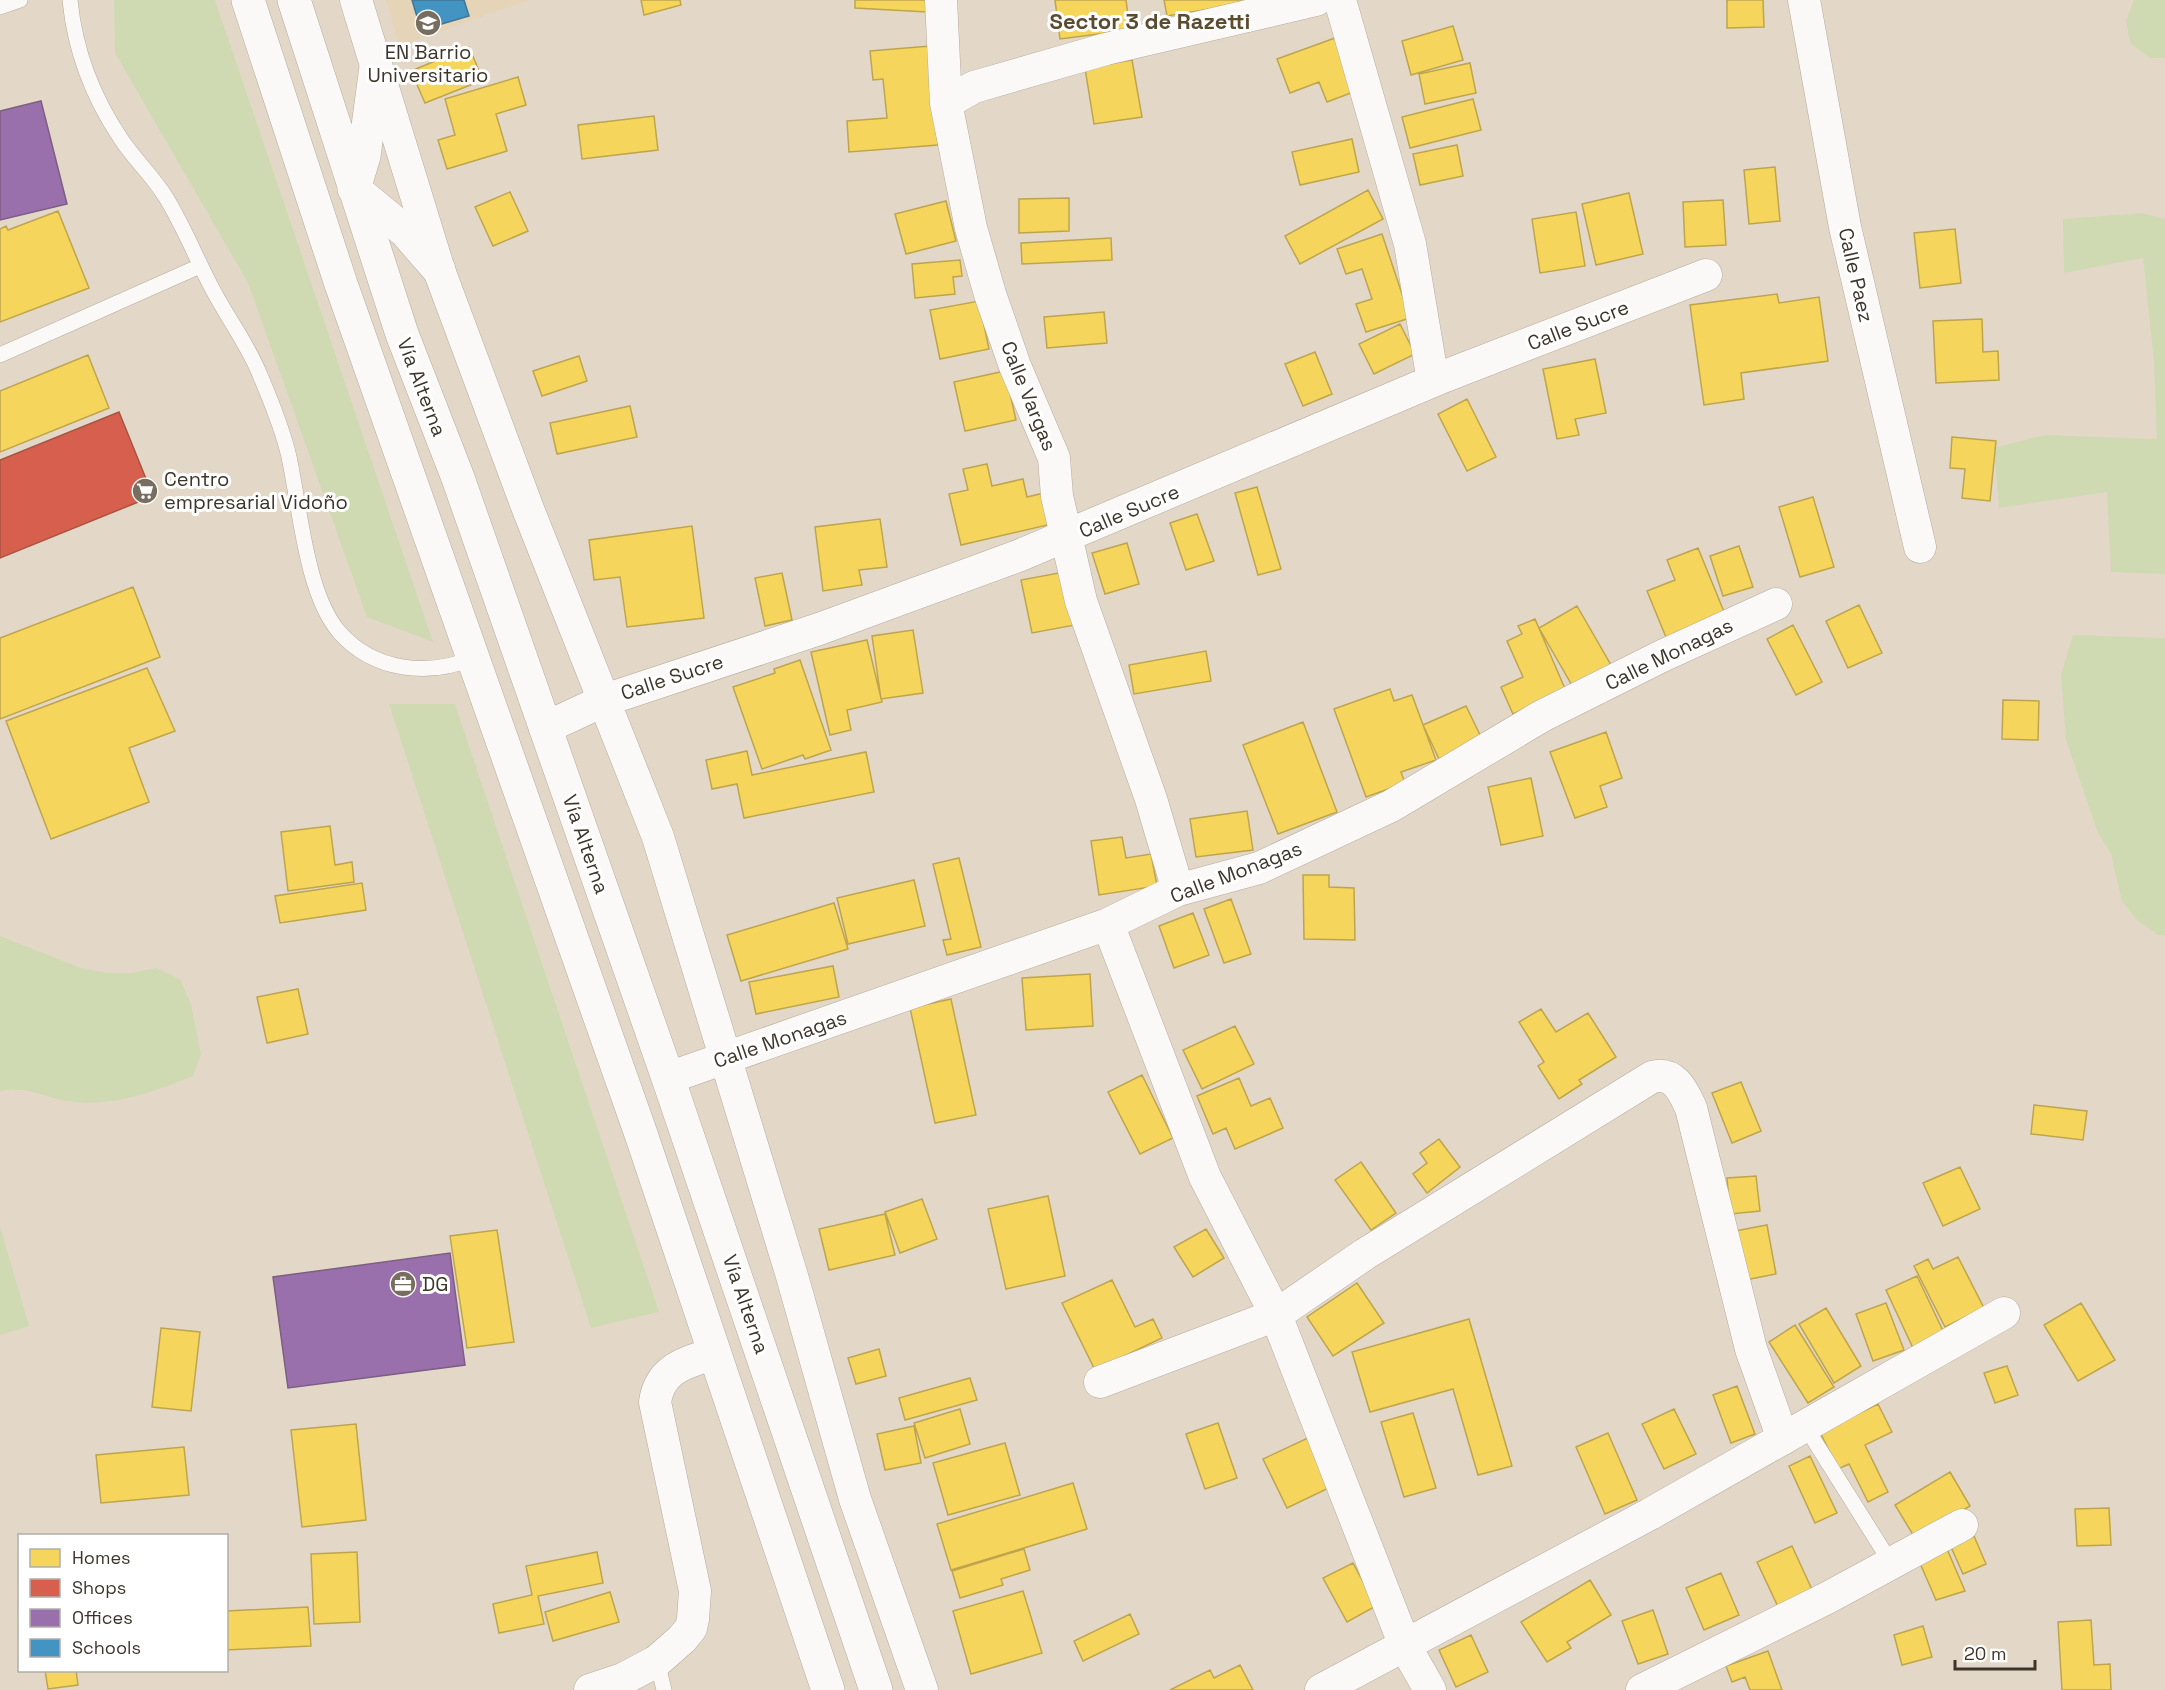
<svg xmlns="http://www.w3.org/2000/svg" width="2165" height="1690" viewBox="0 0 2165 1690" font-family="'Space Grotesk',sans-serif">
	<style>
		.built { fill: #e5d4b7 }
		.green { fill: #cfdab2 }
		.homes { fill: #f6d55c; stroke: #bea54d; stroke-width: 1.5 }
		.shops { fill: #d6604d; stroke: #a85342; stroke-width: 1.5 }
		.offices { fill: #9970ab; stroke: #7d5e84; stroke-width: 1.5 }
		.schools { fill: #4393c3; stroke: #417795; stroke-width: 1.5 }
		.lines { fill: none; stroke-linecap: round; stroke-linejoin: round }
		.service-casing { stroke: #b4ab9e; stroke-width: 16 }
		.minor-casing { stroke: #b4ab9e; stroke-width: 33 }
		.trunk-casing { stroke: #b4ab9e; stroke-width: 34 }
		.service { stroke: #fbf9f7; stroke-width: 15 }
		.minor { stroke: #fbf9f7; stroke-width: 32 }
		.trunk { stroke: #fbf9f7; stroke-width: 33 }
		.labels { text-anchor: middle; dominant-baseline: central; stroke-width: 6; stroke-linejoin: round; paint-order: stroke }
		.poi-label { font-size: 20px; fill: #3d3529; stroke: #fff; text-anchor: start }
		.street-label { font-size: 20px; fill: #3d3529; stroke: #fff }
		.quarter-label { font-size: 22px; font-weight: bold; fill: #5b4c30; stroke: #fff }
	</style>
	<rect width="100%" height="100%" fill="#e3d8c7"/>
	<path class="built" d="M 386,0 L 529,0 L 399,46 Z"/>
	<path class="green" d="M 114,0 L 215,0 L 433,642 L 367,617 L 248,283 L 115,53 Z
		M 2134,0 L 2165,0 L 2165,58 L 2150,58 L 2130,43 L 2126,20 Z
		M 2143,213 L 2165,219 L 2165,574 L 2111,572 L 2107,492 L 1999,508 L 1994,448 L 2045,435 L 2157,439 L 2154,362 L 2143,258 L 2064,273 L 2063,219 Z
		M 2073,635 L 2165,638 L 2165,935 L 2158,935 L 2138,921 L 2122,902 L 2111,854 L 2098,833 L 2066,740 L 2061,674 Z
		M 389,704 L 455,704 L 659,1312 L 591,1328 Z
		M 0,936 L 81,968 L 107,973 L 132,973 L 156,968 L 180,979 L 191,1004 L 201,1054 L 193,1076 C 154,1092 110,1108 67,1101 C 40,1096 29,1086 0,1091 Z
		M 0,1226 L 29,1326 L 0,1335 Z"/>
	<path class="homes" d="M 641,0 L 680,0 L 681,5 L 644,15 Z
		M 855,0 L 928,0 L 927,12 L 855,8 Z
		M 1055,0 L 1126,0 L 1130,30 L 1060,39 Z
		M 1164,0 L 1265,0 L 1167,16 Z
		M 1727,0 L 1763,0 L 1764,27 L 1727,28 Z
		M 1453,26 L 1463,60 L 1411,75 L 1402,41 Z
		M 1335,38 L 1356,91 L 1327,102 L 1319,82 L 1290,93 L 1277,59 Z
		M 930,46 L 938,145 L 849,152 L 847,121 L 887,118 L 883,79 L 873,80 L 870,51 Z
		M 469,47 L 483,80 L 425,103 L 411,71 Z
		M 1132,60 L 1142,117 L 1094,124 L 1085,68 Z
		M 1470,63 L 1476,93 L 1425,104 L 1419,74 Z
		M 518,77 L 526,105 L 496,114 L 507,151 L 447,169 L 438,140 L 455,135 L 445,99 Z
		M 1473,99 L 1481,130 L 1410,148 L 1402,117 Z
		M 654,116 L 658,150 L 582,159 L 578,125 Z
		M 1352,139 L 1359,172 L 1300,185 L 1292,152 Z
		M 1457,145 L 1463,176 L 1420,185 L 1413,154 Z
		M 1775,167 L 1780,221 L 1749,224 L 1744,170 Z
		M 1368,190 L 1383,219 L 1300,264 L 1285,236 Z
		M 510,192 L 528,231 L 493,246 L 475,207 Z
		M 1629,193 L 1643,254 L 1596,265 L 1582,204 Z
		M 1069,198 L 1069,231 L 1019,233 L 1019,199 Z
		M 1723,200 L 1726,245 L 1685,247 L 1683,202 Z
		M 946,201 L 956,241 L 906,254 L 895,214 Z
		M 58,211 L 89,288 L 0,322 L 0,229 L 6,226 L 8,230 Z
		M 1576,212 L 1585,266 L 1540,273 L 1532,219 Z
		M 1955,229 L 1961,283 L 1920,288 L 1914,233 Z
		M 1382,234 L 1410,318 L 1366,332 L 1356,304 L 1372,299 L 1362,269 L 1346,274 L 1337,249 Z
		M 1111,238 L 1112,260 L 1022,264 L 1021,243 Z
		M 960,260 L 962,276 L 953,277 L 955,294 L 915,298 L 912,264 Z
		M 1777,294 L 1779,303 L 1819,297 L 1828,361 L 1741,373 L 1744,399 L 1704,405 L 1690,305 Z
		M 979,301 L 989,349 L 940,359 L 930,310 Z
		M 1104,312 L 1107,343 L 1047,348 L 1044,317 Z
		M 1982,319 L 1983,352 L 1998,351 L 1999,380 L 1936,383 L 1933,321 Z
		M 1400,324 L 1415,354 L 1374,374 L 1359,344 Z
		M 1315,352 L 1332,394 L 1303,406 L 1285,364 Z
		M 88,355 L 109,408 L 0,452 L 0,391 Z
		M 579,356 L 587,381 L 542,396 L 533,371 Z
		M 1595,359 L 1606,413 L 1575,419 L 1579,435 L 1557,439 L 1543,369 Z
		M 1005,371 L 1016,420 L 965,431 L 954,382 Z
		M 1467,399 L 1496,457 L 1467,471 L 1438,414 Z
		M 630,406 L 637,437 L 557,454 L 550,423 Z
		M 1952,437 L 1996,441 L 1990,501 L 1962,498 L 1965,469 L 1950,468 Z
		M 987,464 L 992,486 L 1023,479 L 1027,497 L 1044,493 L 1052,524 L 961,545 L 949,494 L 968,490 L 963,469 Z
		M 1257,487 L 1281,569 L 1258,575 L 1235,493 Z
		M 1813,497 L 1834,567 L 1800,577 L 1779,507 Z
		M 1197,514 L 1214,561 L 1186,570 L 1170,523 Z
		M 880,519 L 887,567 L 859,570 L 862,585 L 823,591 L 815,527 Z
		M 692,526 L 704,618 L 627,627 L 620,577 L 594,580 L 589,540 Z
		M 1127,543 L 1139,584 L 1105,594 L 1092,553 Z
		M 1739,546 L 1753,587 L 1723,596 L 1710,556 Z
		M 1698,548 L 1727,619 L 1668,642 L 1647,591 L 1675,580 L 1667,560 Z
		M 1064,572 L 1075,625 L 1032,633 L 1021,580 Z
		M 782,573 L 792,620 L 765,626 L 755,578 Z
		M 133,587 L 160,657 L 0,719 L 0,638 Z
		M 1859,605 L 1882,653 L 1848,668 L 1826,621 Z
		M 1577,606 L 1611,665 L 1573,687 L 1539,628 Z
		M 1535,619 L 1566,691 L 1513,714 L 1501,687 L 1523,677 L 1507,641 L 1522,634 L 1518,626 Z
		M 1793,625 L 1822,682 L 1796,695 L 1767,639 Z
		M 913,630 L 923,693 L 881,699 L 872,636 Z
		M 867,640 L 882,702 L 847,710 L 851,730 L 830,735 L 811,652 Z
		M 1206,651 L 1211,681 L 1134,694 L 1129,665 Z
		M 800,660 L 831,750 L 805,759 L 803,755 L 762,769 L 733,687 L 775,673 L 774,669 Z
		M 147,668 L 175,731 L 129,748 L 149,802 L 51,839 L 6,721 Z
		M 1390,689 L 1394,701 L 1412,695 L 1436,760 L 1401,772 L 1405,783 L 1366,797 L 1334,709 Z
		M 2003,700 L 2039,701 L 2038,740 L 2002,739 Z
		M 1466,706 L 1482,739 L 1439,759 L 1423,725 Z
		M 1303,722 L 1337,812 L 1278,834 L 1243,745 Z
		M 1606,732 L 1622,778 L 1600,786 L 1607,807 L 1575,818 L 1550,752 Z
		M 747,751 L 752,775 L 866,752 L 874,792 L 744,818 L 737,784 L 712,789 L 706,760 Z
		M 1531,778 L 1543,836 L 1501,845 L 1488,787 Z
		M 1247,811 L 1253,850 L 1196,857 L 1190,819 Z
		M 330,826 L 335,865 L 352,862 L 354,882 L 288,891 L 281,832 Z
		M 1122,837 L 1126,858 L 1151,854 L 1157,886 L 1099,895 L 1091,841 Z
		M 959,858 L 981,947 L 947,955 L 943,940 L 951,939 L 933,864 Z
		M 1303,875 L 1329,875 L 1329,887 L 1354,888 L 1355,940 L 1304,939 Z
		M 914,880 L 925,926 L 848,944 L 837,898 Z
		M 362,883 L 366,910 L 280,923 L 275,896 Z
		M 1231,899 L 1251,954 L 1224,963 L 1204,909 Z
		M 834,903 L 848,949 L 741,981 L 727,935 Z
		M 1193,913 L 1209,955 L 1174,968 L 1159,926 Z
		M 833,966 L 839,997 L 756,1014 L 749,982 Z
		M 1090,974 L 1093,1026 L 1026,1030 L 1022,978 Z
		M 298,989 L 308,1034 L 267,1043 L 257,997 Z
		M 951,999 L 976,1115 L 935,1123 L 910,1008 Z
		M 1541,1009 L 1556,1032 L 1588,1013 L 1616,1057 L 1579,1080 L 1582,1084 L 1559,1099 L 1538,1066 L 1544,1062 L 1519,1022 Z
		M 1235,1026 L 1254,1064 L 1202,1089 L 1183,1050 Z
		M 1142,1075 L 1173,1138 L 1140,1154 L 1108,1092 Z
		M 1239,1078 L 1251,1106 L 1270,1098 L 1283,1128 L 1235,1149 L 1226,1128 L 1213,1134 L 1197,1096 Z
		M 1741,1082 L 1761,1131 L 1732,1143 L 1712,1093 Z
		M 2034,1105 L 2087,1111 L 2083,1140 L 2031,1134 Z
		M 1439,1139 L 1460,1167 L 1427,1193 L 1413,1174 L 1427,1163 L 1420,1153 Z
		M 1361,1162 L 1396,1213 L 1371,1230 L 1335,1180 Z
		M 1960,1167 L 1980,1209 L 1943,1226 L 1923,1183 Z
		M 1756,1176 L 1760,1211 L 1730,1214 L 1727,1178 Z
		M 1048,1196 L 1065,1276 L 1006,1289 L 988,1209 Z
		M 922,1199 L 937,1239 L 900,1253 L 885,1212 Z
		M 885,1214 L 895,1255 L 829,1270 L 819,1229 Z
		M 1767,1225 L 1776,1274 L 1745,1280 L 1735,1231 Z
		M 1206,1229 L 1224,1258 L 1193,1277 L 1174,1247 Z
		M 497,1230 L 514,1342 L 467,1348 L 450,1236 Z
		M 1958,1257 L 1984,1308 L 1945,1327 L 1914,1266 L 1928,1259 L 1933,1269 Z
		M 1917,1276 L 1944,1333 L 1913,1348 L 1886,1290 Z
		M 1112,1280 L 1135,1327 L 1153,1319 L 1162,1338 L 1095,1370 L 1062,1303 Z
		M 1357,1283 L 1384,1323 L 1333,1356 L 1307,1317 Z
		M 1886,1303 L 1904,1350 L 1873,1361 L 1856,1314 Z
		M 2081,1303 L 2115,1360 L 2078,1381 L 2044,1325 Z
		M 1826,1308 L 1861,1366 L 1834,1383 L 1799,1324 Z
		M 1469,1319 L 1512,1466 L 1478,1475 L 1453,1389 L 1370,1412 L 1352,1352 Z
		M 1795,1325 L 1834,1387 L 1808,1403 L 1769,1342 Z
		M 161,1328 L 200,1332 L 191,1411 L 152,1407 Z
		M 879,1349 L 886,1376 L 856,1384 L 848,1358 Z
		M 2007,1366 L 2018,1395 L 1995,1403 L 1984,1373 Z
		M 970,1378 L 977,1400 L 905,1420 L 899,1398 Z
		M 1737,1386 L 1755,1434 L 1731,1443 L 1713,1395 Z
		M 1878,1404 L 1892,1432 L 1865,1445 L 1888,1492 L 1868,1502 L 1849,1464 L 1838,1469 L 1820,1432 Z
		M 960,1409 L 970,1444 L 925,1458 L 914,1423 Z
		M 1674,1409 L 1696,1454 L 1664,1469 L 1642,1424 Z
		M 1413,1413 L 1436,1488 L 1404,1497 L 1381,1422 Z
		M 1218,1423 L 1237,1478 L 1205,1489 L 1186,1434 Z
		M 356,1424 L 366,1520 L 302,1527 L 291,1430 Z
		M 914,1426 L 921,1463 L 885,1470 L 877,1434 Z
		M 1608,1433 L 1637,1500 L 1605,1514 L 1576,1447 Z
		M 1310,1437 L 1333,1486 L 1287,1508 L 1263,1459 Z
		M 1005,1443 L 1020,1495 L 948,1515 L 933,1463 Z
		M 184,1447 L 189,1495 L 101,1503 L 96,1455 Z
		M 1810,1456 L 1837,1513 L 1815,1523 L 1789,1466 Z
		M 1950,1472 L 1970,1506 L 1915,1538 L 1895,1505 Z
		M 1073,1483 L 1087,1529 L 951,1570 L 937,1524 Z
		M 2109,1508 L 2111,1545 L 2077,1546 L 2075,1509 Z
		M 1974,1536 L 1986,1564 L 1963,1574 L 1951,1547 Z
		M 1792,1546 L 1815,1596 L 1780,1611 L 1757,1562 Z
		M 1024,1549 L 1030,1570 L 1001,1579 L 1003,1585 L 960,1598 L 952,1571 Z
		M 1947,1549 L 1965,1591 L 1936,1600 L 1919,1561 Z
		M 357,1552 L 360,1622 L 314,1624 L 311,1554 Z
		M 597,1552 L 603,1583 L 538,1596 L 544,1624 L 499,1633 L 493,1604 L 532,1595 L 526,1566 Z
		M 1353,1563 L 1376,1606 L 1347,1622 L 1323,1578 Z
		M 1721,1573 L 1739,1615 L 1704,1630 L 1686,1588 Z
		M 1590,1580 L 1611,1615 L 1567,1642 L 1571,1648 L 1547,1662 L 1521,1622 Z
		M 1023,1591 L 1042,1653 L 971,1674 L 953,1611 Z
		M 610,1592 L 619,1622 L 553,1641 L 545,1612 Z
		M 308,1607 L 311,1646 L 226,1650 L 226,1611 Z
		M 1653,1610 L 1668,1654 L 1638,1664 L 1622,1621 Z
		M 1130,1614 L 1139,1634 L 1083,1661 L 1074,1641 Z
		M 2091,1620 L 2094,1665 L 2110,1664 L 2111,1690 L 2062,1690 L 2058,1622 Z
		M 1923,1626 L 1932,1657 L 1902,1665 L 1894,1635 Z
		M 1471,1635 L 1488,1672 L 1456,1687 L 1439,1650 Z
		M 1768,1651 L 1782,1690 L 1750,1690 L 1745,1677 L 1732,1682 L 1726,1666 Z
		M 1240,1665 L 1253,1690 L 1170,1690 L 1210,1670 L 1214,1678 Z
		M 45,1670 L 76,1670 L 78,1685 L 48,1689 Z"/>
	<path class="shops" d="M 119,412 L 153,496 L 0,558 L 0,460 Z"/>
	<path class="offices" d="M 41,101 L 67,204 L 0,220 L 0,111 Z
		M 450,1253 L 465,1365 L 288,1388 L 273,1277 Z"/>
	<path class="schools" d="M 412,0 L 464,0 L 469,16 L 421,30 Z"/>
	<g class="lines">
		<g class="service-casing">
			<path id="service" d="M 70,0 C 75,51 92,96 121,139 C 134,159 152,175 165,196 C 184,226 197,261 214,292 C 229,320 249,347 260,375 C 271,401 283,430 289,457 C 300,507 306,595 340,633 C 374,671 428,677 473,658
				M 0,7 L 20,0
				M 0,355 L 200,266
				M 1805,1426 L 1891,1563
				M 657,1661 L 664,1690"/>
		</g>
		<g class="minor-casing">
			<path id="minor" d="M 356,0 L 439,270 L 528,509 L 658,837 L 792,1276 L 855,1499 L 922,1690
				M 941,0 L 946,103 L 971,228 L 990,294 L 1015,366 L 1054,458 L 1057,496 L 1081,601 L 1151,799 L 1178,890
				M 1340,0 L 1410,244 L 1433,381
				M 1804,0 L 1845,227 L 1920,547
				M 946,103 L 974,87 L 1106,49 L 1316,0
				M 545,728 L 605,700 L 819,629 L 1018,556 L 1445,376 L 1706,275
				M 1108,924 L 1205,1177 L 1276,1315 L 1405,1646 L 1430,1690
				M 668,1078 L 1108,924 L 1178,890 L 1259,868 L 1391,806 L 1542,716 L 1662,656 L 1776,604
				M 1100,1382 L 1276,1315 L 1365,1254 L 1652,1077 C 1675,1071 1683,1091 1691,1108 L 1751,1349 L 1783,1439
				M 590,1690 L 623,1679 L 657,1661 L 682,1639 L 691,1628 L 693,1619 L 695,1591 L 655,1402 C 660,1368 685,1363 715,1353
				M 1321,1690 L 1650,1514 L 2004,1313
				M 1642,1690 L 1829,1597 L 1962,1525"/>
		</g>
		<g class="trunk-casing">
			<path id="trunk" d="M 248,0 L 341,284 L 641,1134 L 828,1690
				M 294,0 L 402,334 L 458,478 L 668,1078 L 876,1690
				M 376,67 L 364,156 L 354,189 L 405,231 L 439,270"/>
		</g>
		<use href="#service" class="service"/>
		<use href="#minor" class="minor"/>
		<use href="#trunk" class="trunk"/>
	</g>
	<defs>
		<g id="school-disc" transform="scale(1.35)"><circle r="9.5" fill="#776e60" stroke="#fff"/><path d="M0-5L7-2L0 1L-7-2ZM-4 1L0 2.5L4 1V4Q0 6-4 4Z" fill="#fff"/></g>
		<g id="supermarket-disc" transform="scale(1.35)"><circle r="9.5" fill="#776e60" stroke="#fff"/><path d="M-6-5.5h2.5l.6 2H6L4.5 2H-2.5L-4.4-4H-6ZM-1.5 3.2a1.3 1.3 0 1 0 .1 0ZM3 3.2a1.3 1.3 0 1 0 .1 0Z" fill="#fff"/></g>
		<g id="office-disc" transform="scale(1.35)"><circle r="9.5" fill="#776e60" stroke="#fff"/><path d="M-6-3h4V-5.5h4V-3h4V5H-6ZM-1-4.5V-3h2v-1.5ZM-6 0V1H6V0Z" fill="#fff"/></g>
	</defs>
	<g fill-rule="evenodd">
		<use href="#school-disc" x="428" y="23"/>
		<use href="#supermarket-disc" x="145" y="491"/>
		<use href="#office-disc" x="403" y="1284"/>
	</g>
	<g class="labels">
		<g class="poi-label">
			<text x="428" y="52" text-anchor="middle">EN Barrio<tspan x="428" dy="23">Universitario</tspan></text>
			<text x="164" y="479">Centro<tspan x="164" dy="23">empresarial Vidoño</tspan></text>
			<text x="422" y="1284">DG</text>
		</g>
		<g class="street-label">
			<text transform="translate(1856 275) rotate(77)">Calle Paez</text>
			<text transform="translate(1578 325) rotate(-21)">Calle Sucre</text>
			<text transform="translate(422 387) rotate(69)">Vía Alterna</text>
			<text transform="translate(1029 396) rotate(68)">Calle Vargas</text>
			<text transform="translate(1129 511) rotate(-23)">Calle Sucre</text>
			<text transform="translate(1669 654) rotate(-26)">Calle Monagas</text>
			<text transform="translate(672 677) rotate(-18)">Calle Sucre</text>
			<text transform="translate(586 844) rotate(71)">Vía Alterna</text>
			<text transform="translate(1236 872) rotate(-21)">Calle Monagas</text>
			<text transform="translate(780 1039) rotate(-19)">Calle Monagas</text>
			<text transform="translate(746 1304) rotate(71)">Vía Alterna</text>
		</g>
		<g class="quarter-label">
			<text x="1150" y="21">Sector 3 de Razetti</text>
		</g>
	</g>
	<rect x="18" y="1534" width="210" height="138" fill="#ffffff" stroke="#b1aea9" stroke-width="1.5"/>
	<rect x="30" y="1549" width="30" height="18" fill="#f6d55c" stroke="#b1aea9" stroke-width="1.5"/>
	<text x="72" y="1564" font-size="18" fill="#3d3529">Homes</text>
	<rect x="30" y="1579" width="30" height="18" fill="#d6604d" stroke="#b1aea9" stroke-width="1.5"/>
	<text x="72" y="1594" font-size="18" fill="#3d3529">Shops</text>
	<rect x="30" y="1609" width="30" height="18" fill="#9970ab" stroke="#b1aea9" stroke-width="1.5"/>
	<text x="72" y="1624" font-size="18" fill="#3d3529">Offices</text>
	<rect x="30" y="1639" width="30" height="18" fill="#4393c3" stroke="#b1aea9" stroke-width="1.5"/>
	<text x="72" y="1654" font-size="18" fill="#3d3529">Schools</text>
	<path d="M1955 1660v9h80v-9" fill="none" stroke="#3d3529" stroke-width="3"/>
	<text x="1964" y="1660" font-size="18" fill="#3d3529" stroke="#ffffff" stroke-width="4.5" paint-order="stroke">20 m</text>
</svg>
